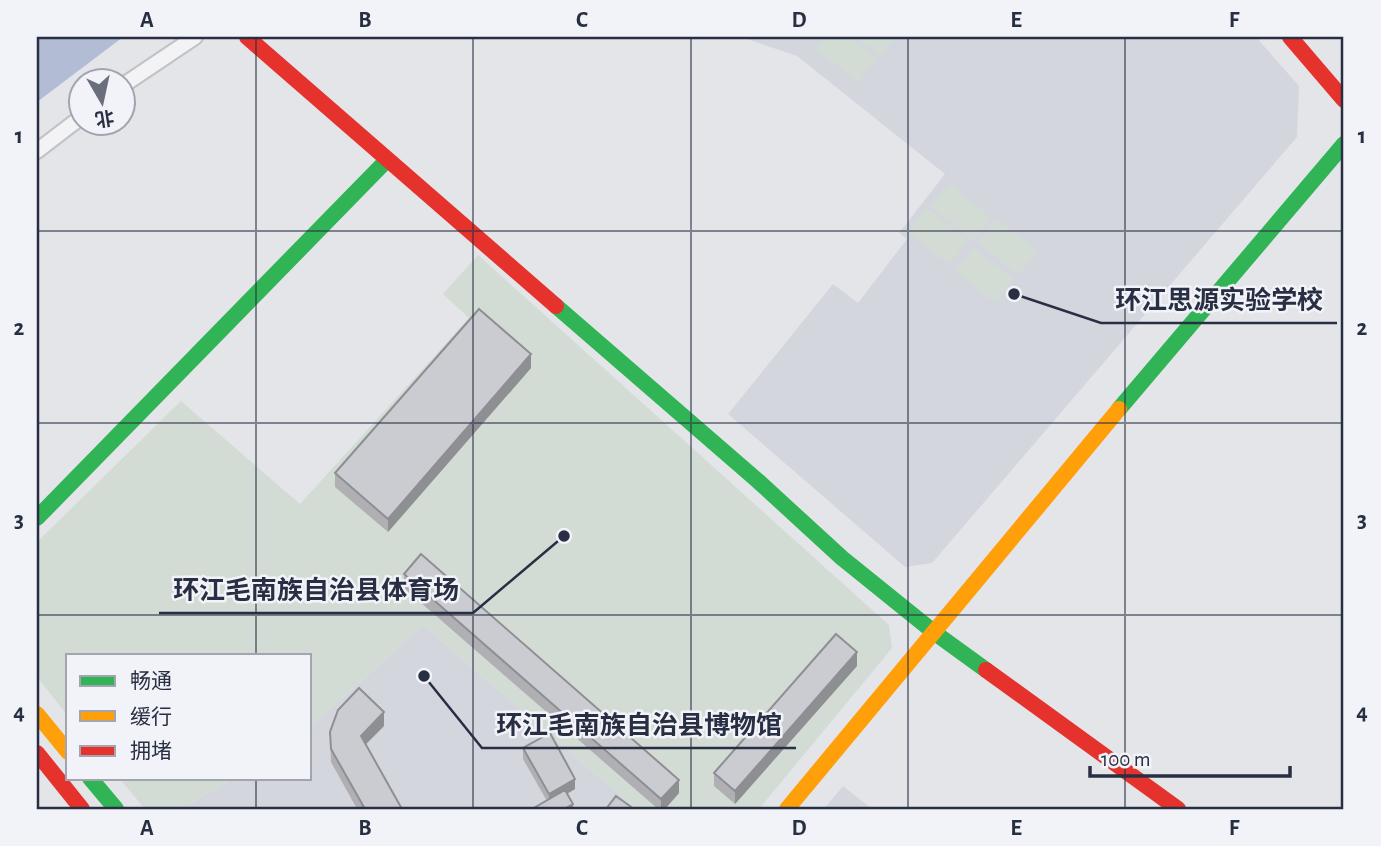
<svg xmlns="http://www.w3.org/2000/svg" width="1381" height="846" viewBox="0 0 1381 846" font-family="'Alegreya Sans','Noto Sans SC',sans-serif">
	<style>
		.built { fill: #d4d6de }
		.green { fill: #d2dcd4 }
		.water { fill: #b2bcd4 }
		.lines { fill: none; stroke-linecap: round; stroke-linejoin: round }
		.street-casing { stroke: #c1c2c7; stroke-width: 18 }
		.street { stroke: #f3f3f6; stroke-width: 14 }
		.fast { stroke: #30b455; stroke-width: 16 }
		.slow { stroke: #ff9f0a; stroke-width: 16 }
		.jam { stroke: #e5322d; stroke-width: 16 }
		.wall { fill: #afafb4 }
		.shaded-wall { fill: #8e8f92 }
		.building { fill: #cbccd1; stroke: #8e8f92; stroke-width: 2 }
		.grid { fill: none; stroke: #292f43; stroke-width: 2; stroke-opacity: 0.55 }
		.leader { fill: none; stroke: #292f43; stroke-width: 2.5 }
		.callout-dot { fill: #292f43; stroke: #f2f3f8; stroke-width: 2.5 }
		.callout-label { font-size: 26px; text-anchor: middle; font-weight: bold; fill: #292f43; stroke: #f2f3f8; stroke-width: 5; stroke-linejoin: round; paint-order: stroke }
		.neatline { fill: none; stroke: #292f43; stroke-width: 2.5 }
		.grid-label { font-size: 23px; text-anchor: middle; font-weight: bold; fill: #292f43 }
	</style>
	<rect width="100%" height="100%" fill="#e4e5e9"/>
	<path class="built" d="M 741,37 L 1256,37 L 1299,86 L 1297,137 L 932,563 L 905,567 L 728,414 L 833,284 L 858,303 L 907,239 L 899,233 L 945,174 L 797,56 Z
		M 423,625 L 636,809 L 181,809 L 234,778 L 310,778 L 310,727 Z
		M 843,786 L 872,809 L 824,809 Z"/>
	<path class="green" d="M 827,37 L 850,37 L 877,59 L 858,82 L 817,49 Z
		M 856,37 L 895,37 L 880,56 Z
		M 950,184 L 991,218 L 972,241 L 931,207 Z
		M 927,208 L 968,241 L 949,264 L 908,231 Z
		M 997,219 L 1037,252 L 1018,275 L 978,242 Z
		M 974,247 L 1014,280 L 995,303 L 954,270 Z
		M 478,255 L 889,625 L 892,648 L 759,809 L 636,809 L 423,625 L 310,727 L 310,655 L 68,655 L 68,716 L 37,677 L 37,542 L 181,401 L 300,504 L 469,318 L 443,294 Z
		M 119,778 L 234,778 L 181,809 L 145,809 Z"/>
	<path class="water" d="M 37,37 L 123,37 L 37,102 Z"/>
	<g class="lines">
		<g class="street-casing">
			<path id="street" d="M 122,86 L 195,37
				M 37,151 L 80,118"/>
		</g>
		<use href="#street" class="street"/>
		<path class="fast" d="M 556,306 L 758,481 L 842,558 L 935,633 L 986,670
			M 1119,409 L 1344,144
			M 37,518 L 387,160
			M 90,778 L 116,809"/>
		<path class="slow" d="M 37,714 L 68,752
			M 787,809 L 1119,409"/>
		<path class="jam" d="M 247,37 L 556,306
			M 1290,37 L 1344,100
			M 986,670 L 1178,809
			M 37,753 L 82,809"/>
	</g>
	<path class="wall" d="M 531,368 L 388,532 L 335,487 L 335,473 Z
		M 404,574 L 679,793 L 665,809 L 658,809 L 404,588 Z
		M 857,666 L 735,804 L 714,786 L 714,773 Z
		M 384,726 L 366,744 L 402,809 L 357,809 L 331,762 L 330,732 Z
		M 523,748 L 575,789 L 567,794 L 573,809 L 547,801 L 523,759 Z"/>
	<path class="shaded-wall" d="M 531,354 L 531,368 L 388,532 L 388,519 Z
		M 857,652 L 857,666 L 735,804 L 735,791 Z
		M 384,712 L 384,726 L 361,749 L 361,736 Z
		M 575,779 L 575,789 L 549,804 L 549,794 Z
		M 679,780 L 679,793 L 665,809 L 661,809 L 661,799 Z
		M 573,804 L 573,809 L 564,809 Z"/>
	<path class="building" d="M 479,309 L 531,354 L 388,519 L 335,473 Z
		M 421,554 L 679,780 L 661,799 L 404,574 Z
		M 836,634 L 857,652 L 735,791 L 714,773 Z
		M 359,688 L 384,712 L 361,736 L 402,809 L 365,809 L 331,749 L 330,732 L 338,710 Z
		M 550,733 L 575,779 L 549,794 L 523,748 Z
		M 565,790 L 573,804 L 564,809 L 532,809 Z
		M 616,796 L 634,809 L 606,809 Z"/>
	<path class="grid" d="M 256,37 L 256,655M 473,37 L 473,809M 691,37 L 691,809M 908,37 L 908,809M 1125,37 L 1125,809M 37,231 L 1344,231M 37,423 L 1344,423M 37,615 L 1344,615M 256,778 L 256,809"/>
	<path class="leader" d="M1014 294L1101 323H1337M564 536L473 613H159M424 676L482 748H796"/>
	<g class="callout-dot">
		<circle cx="1014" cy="294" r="7"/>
		<circle cx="564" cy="536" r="7"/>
		<circle cx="424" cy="676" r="7"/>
	</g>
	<g class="callout-label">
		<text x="1219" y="309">环江思源实验学校</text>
		<text x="316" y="599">环江毛南族自治县体育场</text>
		<text x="639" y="734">环江毛南族自治县博物馆</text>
	</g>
	<rect width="1381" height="846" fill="none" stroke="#f2f3f8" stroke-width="77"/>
	<rect x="66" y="654" width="245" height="126" fill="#f2f3f8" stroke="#a2a5b0" stroke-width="2"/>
	<rect x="80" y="676" width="35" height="10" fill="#30b455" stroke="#a2a5b0" stroke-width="2"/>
	<text x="130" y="688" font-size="21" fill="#292f43">畅通</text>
	<rect x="80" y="711" width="35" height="10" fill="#ff9f0a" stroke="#a2a5b0" stroke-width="2"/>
	<text x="130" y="724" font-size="21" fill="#292f43">缓行</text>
	<rect x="80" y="746" width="35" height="10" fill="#e5322d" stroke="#a2a5b0" stroke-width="2"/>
	<text x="130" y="758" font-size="21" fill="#292f43">拥堵</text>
	<g transform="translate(102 102) rotate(171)"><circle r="33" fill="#f2f3f8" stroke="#a2a5b0" stroke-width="2"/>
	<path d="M0-5L12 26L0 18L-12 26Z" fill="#6a6f7d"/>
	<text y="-10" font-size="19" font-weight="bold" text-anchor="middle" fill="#292f43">北</text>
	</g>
	<path d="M1090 766v10h200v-10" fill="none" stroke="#292f43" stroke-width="3.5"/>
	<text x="1101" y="766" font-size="21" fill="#292f43" stroke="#f2f3f8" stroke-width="5" paint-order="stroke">100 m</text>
	<rect x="38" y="38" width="1304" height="770" class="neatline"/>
	<g class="grid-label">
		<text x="147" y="27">A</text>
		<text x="365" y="27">B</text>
		<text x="582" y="27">C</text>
		<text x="799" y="27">D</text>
		<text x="1016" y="27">E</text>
		<text x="1234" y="27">F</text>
		<text x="19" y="143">1</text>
		<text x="1362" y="143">1</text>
		<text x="19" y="335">2</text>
		<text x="1362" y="335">2</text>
		<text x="19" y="527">3</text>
		<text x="1362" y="527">3</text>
		<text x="19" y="719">4</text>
		<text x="1362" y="719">4</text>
		<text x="147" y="835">A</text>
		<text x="365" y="835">B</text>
		<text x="582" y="835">C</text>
		<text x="799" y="835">D</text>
		<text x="1016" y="835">E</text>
		<text x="1234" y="835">F</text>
	</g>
</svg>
